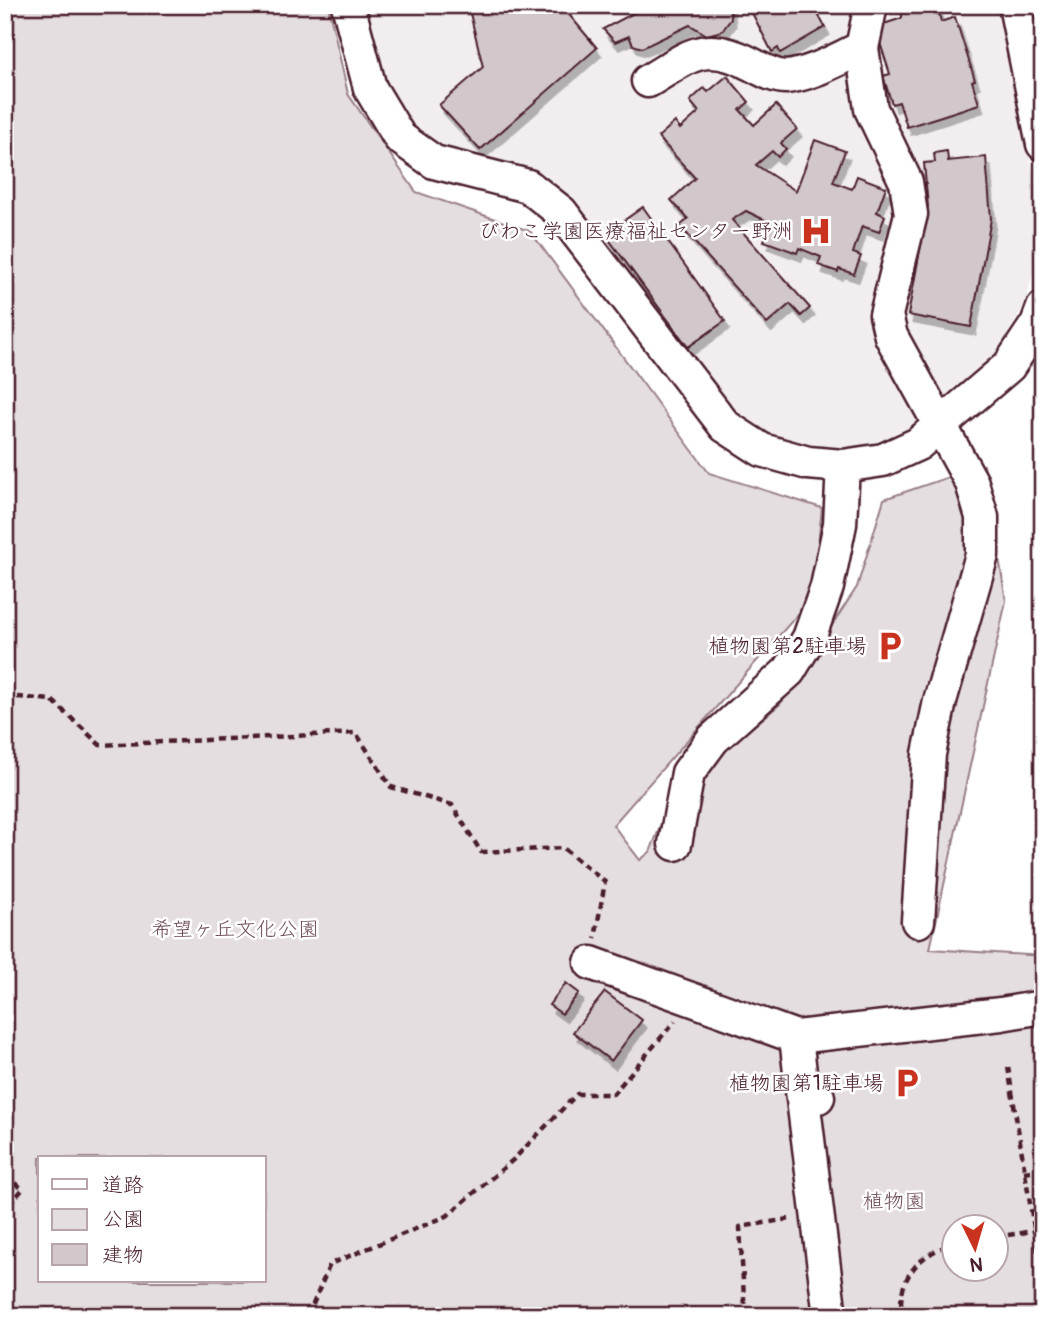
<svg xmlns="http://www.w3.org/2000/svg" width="1048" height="1321" viewBox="0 0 1048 1321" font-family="Pangolin,'Klee One',sans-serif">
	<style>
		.built { fill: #f2eeef }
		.green { fill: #e5dee0; stroke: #987e86; stroke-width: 2; fill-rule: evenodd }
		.building { fill: #d2c7cb; stroke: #4a1f2b; stroke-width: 2; filter: url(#shadow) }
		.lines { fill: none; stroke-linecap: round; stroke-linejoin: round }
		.minor-casing { stroke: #4a1f2b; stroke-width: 37 }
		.path { stroke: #4a1f2b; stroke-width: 4.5; stroke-dasharray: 7 5; stroke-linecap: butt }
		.minor { stroke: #fff; stroke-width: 32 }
		.labels { text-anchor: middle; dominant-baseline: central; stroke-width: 5; stroke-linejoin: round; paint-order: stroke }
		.poi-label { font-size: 21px; fill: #4a1f2b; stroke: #fff; text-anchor: end }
		.park-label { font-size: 21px; fill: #714f58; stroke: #fff }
	</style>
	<defs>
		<filter id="shadow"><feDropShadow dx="4.5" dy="8" stdDeviation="0" flood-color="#0004"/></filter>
	</defs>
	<rect width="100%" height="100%" fill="#fff"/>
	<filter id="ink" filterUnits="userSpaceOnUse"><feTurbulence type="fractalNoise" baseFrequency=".0143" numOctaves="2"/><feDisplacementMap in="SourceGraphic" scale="14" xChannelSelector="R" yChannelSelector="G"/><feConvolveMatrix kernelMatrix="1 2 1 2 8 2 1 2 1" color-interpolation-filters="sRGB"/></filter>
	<g filter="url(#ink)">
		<path class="built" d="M 365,5 L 1001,5 L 1043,227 L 1026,302 L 996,355 L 914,431 L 842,451 L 771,438 L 728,407 L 545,174 L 452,152 L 415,131 L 387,84 Z"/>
		<path class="green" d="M 5,5 L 328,5 L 348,94 L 416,192 L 530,231 L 709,473 L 822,508 L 812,598 L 613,825 L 640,860 L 650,852 L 673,794 L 780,704 L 857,587 L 884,499 L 984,465 L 1006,601 L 930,949 L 1043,956 L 1043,1316 L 5,1316 ZM 40,1158 L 264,1158 L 264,1281 L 40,1281 ZM 954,1226 L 996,1226 L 996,1268 L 954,1268 Z"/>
		<path class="building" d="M 468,5 L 561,5 L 597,48 L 480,150 L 439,105 L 483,67 Z
			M 649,5 L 730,5 L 731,19 L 722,31 L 707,35 L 690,25 L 642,48 L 633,45 L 629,36 L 615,42 L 603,29 Z
			M 766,5 L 813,5 L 825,27 L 780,53 L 778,48 L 772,52 L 752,13 Z
			M 902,5 L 937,5 L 941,22 L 955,17 L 975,80 L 972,81 L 979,104 L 907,127 L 899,102 L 892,104 L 883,76 L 890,74 L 875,27 L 902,18 Z
			M 727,76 L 749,102 L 740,110 L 754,125 L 776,105 L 797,129 L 781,143 L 786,149 L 778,157 L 772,151 L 756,165 L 796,191 L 815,140 L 845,151 L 833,182 L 852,189 L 857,176 L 886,187 L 877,212 L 885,216 L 879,232 L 862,226 L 853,253 L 861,256 L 854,274 L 839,269 L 838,272 L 818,265 L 821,257 L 799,248 L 797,253 L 764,241 L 771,223 L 746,211 L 732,220 L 810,308 L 801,316 L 790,304 L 767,324 L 680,226 L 688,219 L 671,200 L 695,178 L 658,137 L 675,122 L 680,129 L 699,112 L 690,101 L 704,88 L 708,92 Z
			M 947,151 L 948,161 L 986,157 L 991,219 L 971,327 L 908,315 L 928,207 L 924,163 L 935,162 L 934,153 Z
			M 643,207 L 725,321 L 688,347 L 605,234 Z
			M 566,983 L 579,993 L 562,1014 L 549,1005 Z
			M 605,992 L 642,1020 L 611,1061 L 573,1032 Z"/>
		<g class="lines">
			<g class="minor-casing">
				<path id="minor" d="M 348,5 L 370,88 L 400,138 L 434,162 L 528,186 L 561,212 L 725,426 L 762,450 L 808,463 L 843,466 L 883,460 L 918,444 L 1009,366 L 1037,324 L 1043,308
					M 871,5 L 862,48 L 871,109 L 906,182 L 911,214 L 886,315 L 891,336 L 972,483 L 982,517 L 982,555 L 940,701 L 929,754 L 918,921
					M 1015,5 L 1043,144
					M 648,81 C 689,57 703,39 751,64 C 761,69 774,77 786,77 C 811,75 839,58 862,48
					M 675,844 L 688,773 L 713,739 L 789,671 L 809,638 L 827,587 L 840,524 L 843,466
					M 591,963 L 796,1037 L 1001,1014 L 1043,1007
					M 796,1037 L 803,1099 L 818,1097
					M 803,1099 L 830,1316"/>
			</g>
			<path class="path" d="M 5,696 L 52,700 L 100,745 L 356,733 L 391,787 L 452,805 L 481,852 L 563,848 L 605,882 L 595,938
				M 1008,1067 L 1043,1284
				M 1024,1172 L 1043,1169
				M 5,1176 L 23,1189 L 5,1209
				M 996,1237 L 1033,1231
				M 308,1316 L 330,1264 L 447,1216 L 514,1159 L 577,1094 L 613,1094 L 675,1021
				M 745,1316 L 740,1227 L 789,1219
				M 902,1316 C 896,1279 919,1253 954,1244"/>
			<use href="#minor" class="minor"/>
		</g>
	</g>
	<defs>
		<g id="hospital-bare" transform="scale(2.415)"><path d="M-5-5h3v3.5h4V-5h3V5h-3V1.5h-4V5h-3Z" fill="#c8321e" stroke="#fff" stroke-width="2.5" paint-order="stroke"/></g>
		<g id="parking-bare" transform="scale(2.415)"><path d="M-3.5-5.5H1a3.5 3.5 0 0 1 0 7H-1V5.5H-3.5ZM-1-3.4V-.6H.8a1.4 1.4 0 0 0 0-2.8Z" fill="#c8321e" stroke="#fff" stroke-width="2.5" paint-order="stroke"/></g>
	</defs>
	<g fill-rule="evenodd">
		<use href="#hospital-bare" x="816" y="231"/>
		<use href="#parking-bare" x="890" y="646"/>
		<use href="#parking-bare" x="907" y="1083"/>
	</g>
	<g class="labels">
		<g class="poi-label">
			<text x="793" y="231">びわこ学園医療福祉センター野洲</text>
			<text x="867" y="646">植物園第2駐車場</text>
			<text x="884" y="1083">植物園第1駐車場</text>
		</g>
		<g class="park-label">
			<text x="235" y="929">希望ヶ丘文化公園</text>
			<text x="894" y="1201">植物園</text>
		</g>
	</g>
	<rect width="1048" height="1321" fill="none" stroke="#fff" stroke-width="28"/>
	<rect x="14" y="14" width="1020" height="1293" fill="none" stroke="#4a1f2b" stroke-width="2.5" filter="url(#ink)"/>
	<rect x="38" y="1156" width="228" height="126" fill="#ffffff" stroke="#b7a5aa" stroke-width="2"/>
	<rect x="52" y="1179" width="35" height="10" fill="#ffffff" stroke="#b7a5aa" stroke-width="2"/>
	<text x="102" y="1192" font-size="21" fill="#4a1f2b">道路</text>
	<rect x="52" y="1209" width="35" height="21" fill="#e5dee0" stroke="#b7a5aa" stroke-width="2"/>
	<text x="102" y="1226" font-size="21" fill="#4a1f2b">公園</text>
	<rect x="52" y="1244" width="35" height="21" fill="#d2c7cb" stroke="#b7a5aa" stroke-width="2"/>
	<text x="102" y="1262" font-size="21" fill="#4a1f2b">建物</text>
	<g transform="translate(975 1248) rotate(175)"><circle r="33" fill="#ffffff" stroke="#b7a5aa" stroke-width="2"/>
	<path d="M0-5L12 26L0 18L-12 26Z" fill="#c8321e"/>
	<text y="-10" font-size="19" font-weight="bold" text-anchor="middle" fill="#4a1f2b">N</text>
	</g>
</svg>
